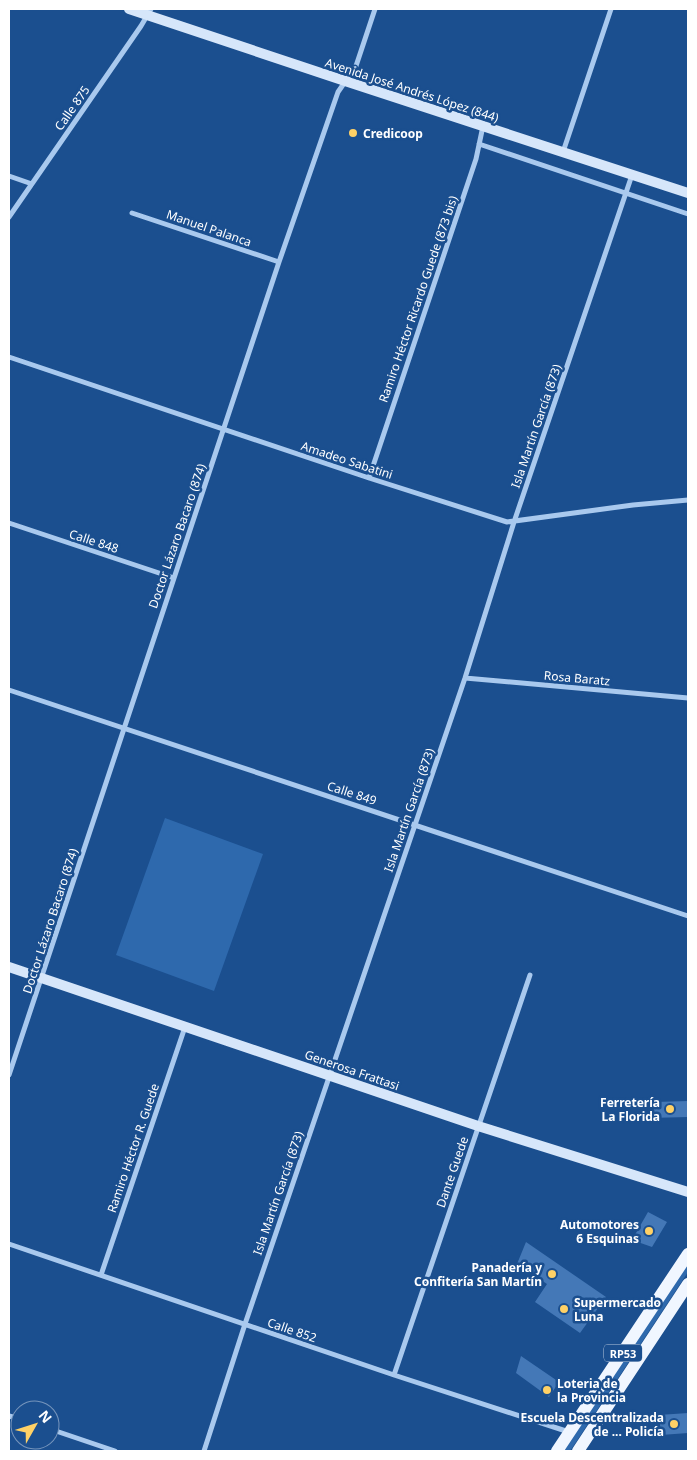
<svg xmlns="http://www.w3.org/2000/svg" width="697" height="1460" viewBox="0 0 697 1460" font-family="'Noto Sans',sans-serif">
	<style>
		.green { fill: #2e69ad }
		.building { fill: #4478b7 }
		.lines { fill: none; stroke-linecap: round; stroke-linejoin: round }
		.street { stroke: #a9c9ee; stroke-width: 5 }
		.secondary { stroke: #d6e6fa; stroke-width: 10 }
		.primary { stroke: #f0f6ff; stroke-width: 12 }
		.poi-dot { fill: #ffd166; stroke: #1b4f8f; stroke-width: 2 }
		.labels { text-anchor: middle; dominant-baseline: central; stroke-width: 5; stroke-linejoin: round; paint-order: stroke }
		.shield { fill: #1b4f8f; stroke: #bbcadd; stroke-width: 1 }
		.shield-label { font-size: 11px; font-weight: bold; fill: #fff }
		.street-label { font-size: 12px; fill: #fff; stroke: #1b4f8f }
		.poi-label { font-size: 12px; font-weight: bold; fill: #fff; stroke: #1b4f8f; text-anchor: end }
	</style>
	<rect width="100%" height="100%" fill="#1b4f8f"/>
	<path class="green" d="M 165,818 L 263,854 L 214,991 L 116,955 Z
		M 688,1260 L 688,1272 L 578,1439 L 570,1451 L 561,1451 Z"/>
	<path class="building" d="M 688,1101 L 688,1117 L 649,1118 L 655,1102 Z
		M 648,1212 L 667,1222 L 652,1247 L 632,1240 Z
		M 526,1242 L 606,1297 L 580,1333 L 535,1302 L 547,1284 L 517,1264 Z
		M 521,1356 L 559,1382 L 549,1397 L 516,1373 Z
		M 688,1413 L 688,1433 L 661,1435 L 659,1415 Z"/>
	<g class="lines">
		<path class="street" d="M 479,144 L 688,214
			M 563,152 L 611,9
			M 9,176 L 32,184
			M 132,213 L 279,262
			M 9,217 L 141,26 L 151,9
			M 9,357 L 369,478 L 507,522 L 633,505 L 688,500
			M 369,478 L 476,159 L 483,126
			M 9,523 L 174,578
			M 465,678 L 688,698
			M 9,690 L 688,916
			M 9,1075 L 279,262 L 338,92 L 356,66 L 375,9
			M 9,1244 L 394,1375 L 569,1432
			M 101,1275 L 185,1027
			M 394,1375 L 530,975
			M 9,1416 L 20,1419
			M 50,1429 L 115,1451
			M 204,1451 L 245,1324 L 465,678 L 514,522 L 632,175"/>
		<path class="secondary" d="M 129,9 L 345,81 L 688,193
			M 9,967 L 478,1126 L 688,1192"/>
		<path class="primary" d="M 557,1451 L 688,1254
			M 578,1451 L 688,1284"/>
	</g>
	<g class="poi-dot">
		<circle cx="353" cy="133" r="5"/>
		<circle cx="670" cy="1109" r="5"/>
		<circle cx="649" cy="1231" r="5"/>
		<circle cx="552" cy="1274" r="5"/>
		<circle cx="564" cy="1309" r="5"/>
		<circle cx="547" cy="1390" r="5"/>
		<circle cx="674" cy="1424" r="5"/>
	</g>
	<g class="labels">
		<rect class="shield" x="604" y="1344.5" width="38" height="17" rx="4"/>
		<g class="shield-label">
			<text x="623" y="1353">RP53</text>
		</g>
		<g class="street-label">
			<text transform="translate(412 90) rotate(18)">Avenida José Andrés López (844)</text>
			<text transform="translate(72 108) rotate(-55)">Calle 875</text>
			<text transform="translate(209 228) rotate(19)">Manuel Palanca</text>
			<text transform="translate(418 299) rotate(-71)">Ramiro Héctor Ricardo Guede (873 bis)</text>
			<text transform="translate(536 426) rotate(-71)">Isla Martín García (873)</text>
			<text transform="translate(347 460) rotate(18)">Amadeo Sabatini</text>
			<text transform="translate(177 536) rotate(-71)">Doctor Lázaro Bacaro (874)</text>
			<text transform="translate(94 541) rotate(18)">Calle 848</text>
			<text transform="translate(577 678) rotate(5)">Rosa Baratz</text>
			<text transform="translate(352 793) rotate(18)">Calle 849</text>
			<text transform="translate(409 810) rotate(-71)">Isla Martín García (873)</text>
			<text transform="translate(50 921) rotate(-72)">Doctor Lázaro Bacaro (874)</text>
			<text transform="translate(352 1070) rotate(19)">Generosa Frattasi</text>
			<text transform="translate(133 1148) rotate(-71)">Ramiro Héctor R. Guede</text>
			<text transform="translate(452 1172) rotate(-71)">Dante Guede</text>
			<text transform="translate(278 1193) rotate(-71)">Isla Martín García (873)</text>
			<text transform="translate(292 1330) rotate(19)">Calle 852</text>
		</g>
		<g class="poi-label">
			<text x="363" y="133" text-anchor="start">Credicoop</text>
			<text x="660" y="1102">Ferretería<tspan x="660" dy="14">La Florida</tspan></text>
			<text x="639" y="1224">Automotores<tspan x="639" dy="14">6 Esquinas</tspan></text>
			<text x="542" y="1267">Panadería y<tspan x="542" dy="14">Confitería San Martín</tspan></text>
			<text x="574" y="1302" text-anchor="start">Supermercado<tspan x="574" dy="14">Luna</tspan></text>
			<text x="557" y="1383" text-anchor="start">Loteria de<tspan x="557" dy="14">la Provincia</tspan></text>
			<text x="664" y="1417">Escuela Descentralizada<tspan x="664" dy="14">de ... Policía</tspan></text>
		</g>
	</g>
	<rect width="697" height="1460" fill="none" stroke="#ffffff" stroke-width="20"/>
	<g transform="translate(35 1425) rotate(51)"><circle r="24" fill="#1b4f8f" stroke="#7695bc"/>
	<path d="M0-4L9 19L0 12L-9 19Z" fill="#ffd166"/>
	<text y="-8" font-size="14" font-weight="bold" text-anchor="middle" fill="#ffffff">N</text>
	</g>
</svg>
